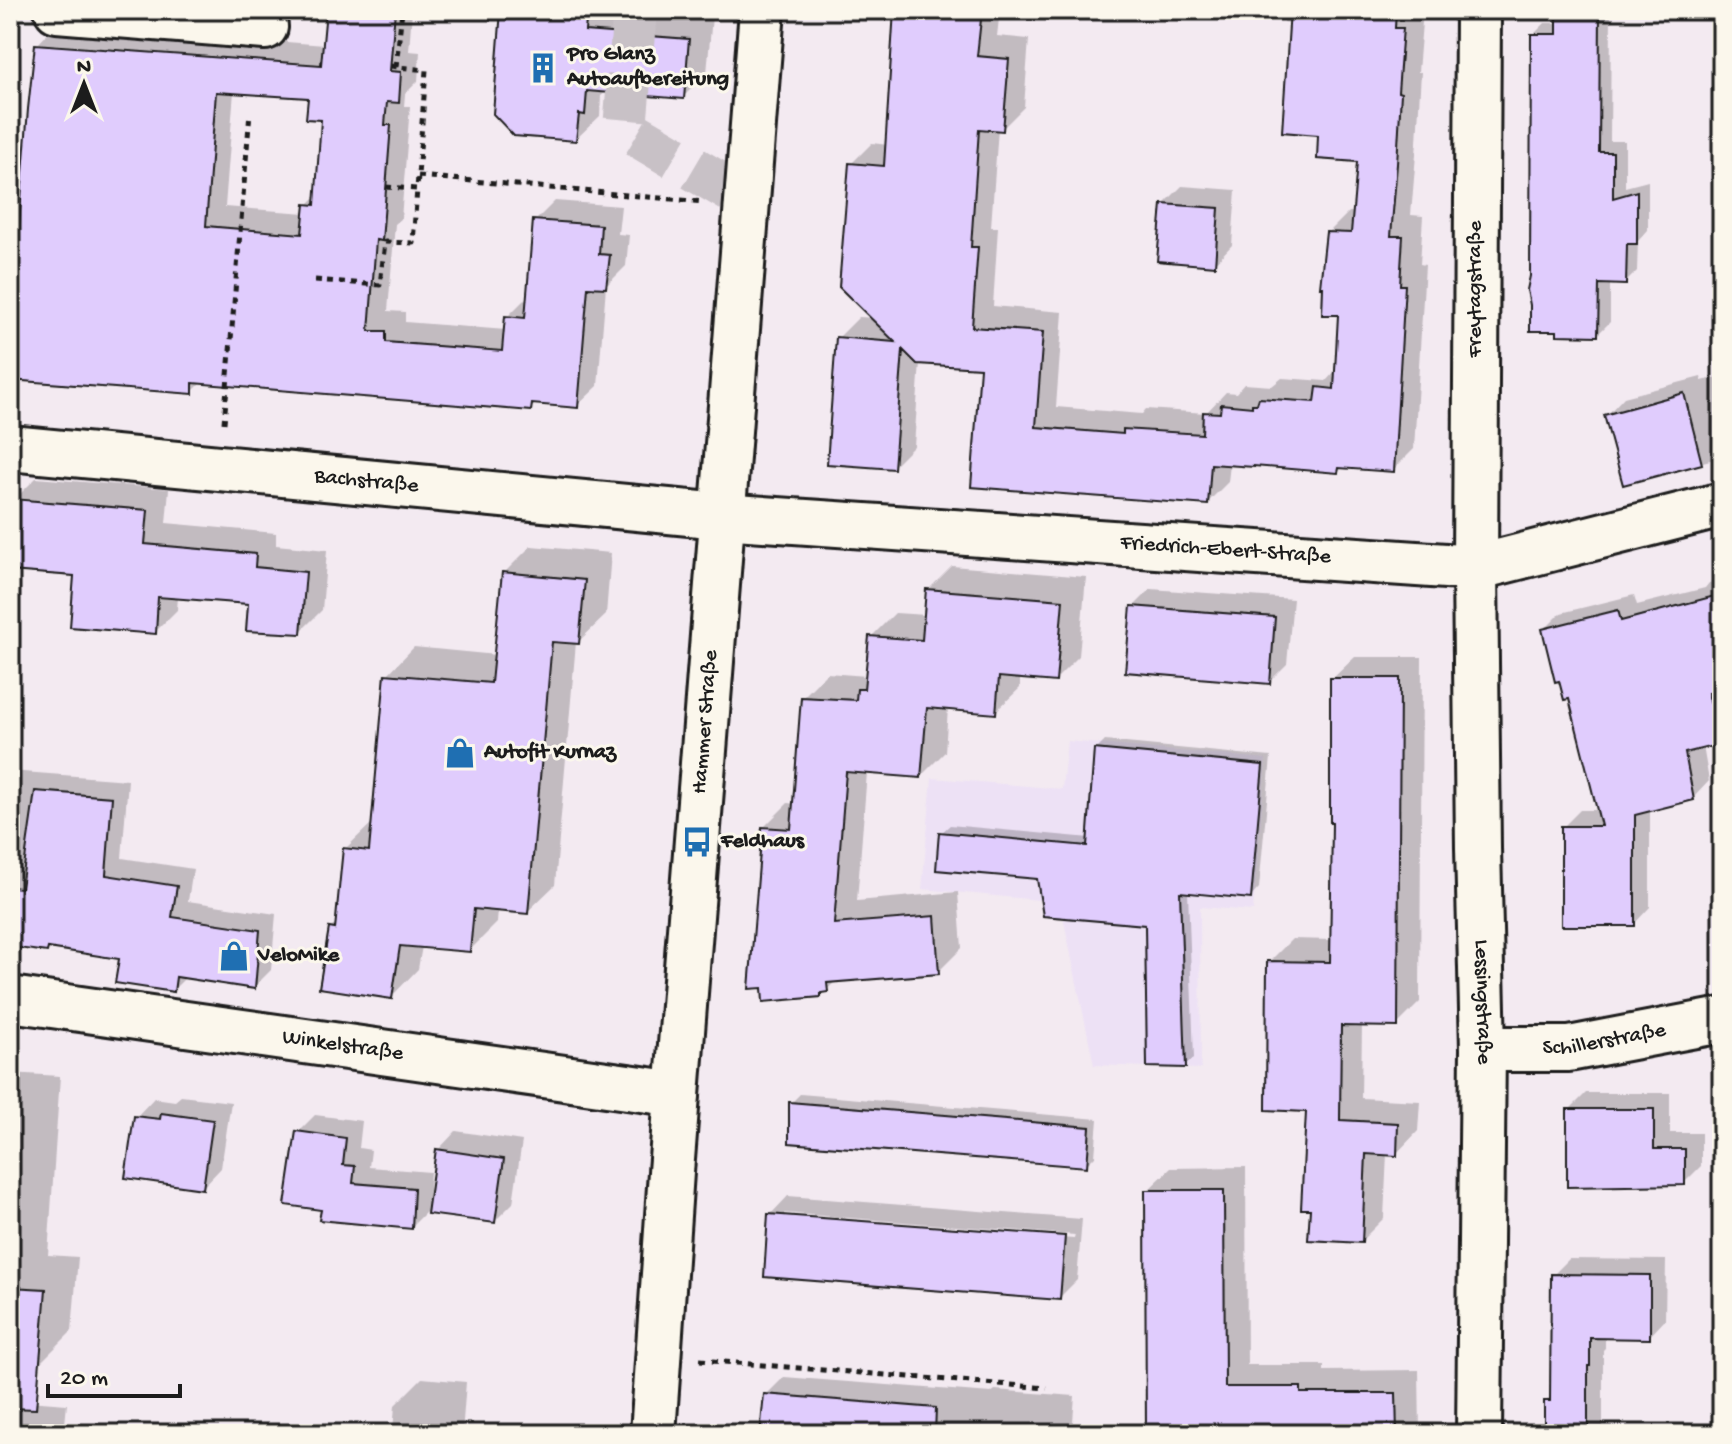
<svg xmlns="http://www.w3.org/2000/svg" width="1732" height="1444" viewBox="0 0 1732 1444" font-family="'Gochi Hand',sans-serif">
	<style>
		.built { fill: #ede1f5 }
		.shadow { fill: #0003; fill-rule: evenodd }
		.building { fill: #e0ccfd; stroke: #1c1c1c; stroke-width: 2; fill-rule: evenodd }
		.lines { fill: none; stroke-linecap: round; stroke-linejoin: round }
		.minor-tunnel { stroke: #c8c1c6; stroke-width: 44; stroke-dasharray: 44 22; stroke-linecap: butt }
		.minor-casing { stroke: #1c1c1c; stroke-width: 50 }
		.major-casing { stroke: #1c1c1c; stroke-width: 50 }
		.path { stroke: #1c1c1c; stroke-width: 5; stroke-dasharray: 6 6; stroke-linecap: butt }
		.minor { stroke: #fbf7ec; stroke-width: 44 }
		.major { stroke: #fbf7ec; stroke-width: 44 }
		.labels { text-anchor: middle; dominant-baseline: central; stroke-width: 6; stroke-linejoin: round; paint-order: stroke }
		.poi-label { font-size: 22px; font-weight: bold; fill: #1c1c1c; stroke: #fbf7ec; text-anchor: start }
		.street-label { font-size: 22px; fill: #1c1c1c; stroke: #fbf7ec }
	</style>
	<rect width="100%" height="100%" fill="#f3eaf1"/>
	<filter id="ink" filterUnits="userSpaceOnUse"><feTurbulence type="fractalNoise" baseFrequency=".0125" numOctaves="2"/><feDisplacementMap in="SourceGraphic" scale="16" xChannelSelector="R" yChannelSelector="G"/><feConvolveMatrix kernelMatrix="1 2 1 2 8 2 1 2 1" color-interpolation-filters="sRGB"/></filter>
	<g filter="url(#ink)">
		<path class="built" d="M 1067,741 L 1266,759 L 1253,911 L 1200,907 L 1201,1069 L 1094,1065 L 1060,902 L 922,889 L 932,778 L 1062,789 Z"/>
		<path class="shadow" d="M 328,10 L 412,10 L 409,51 L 420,52 L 418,81 L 405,94 L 404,106 L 410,106 L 401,219 L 395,224 L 388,311 L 405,312 L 405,322 L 506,330 L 507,317 L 527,297 L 535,221 L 555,201 L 621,206 L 618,234 L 629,235 L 626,266 L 606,286 L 598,386 L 577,406 L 536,403 L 530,409 L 203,381 L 192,392 L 10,378 L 37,45 L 57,24 L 325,45 ZM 234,91 L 311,96 L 323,118 L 318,194 L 307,205 L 306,213 L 225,207 Z
			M 503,10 L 633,10 L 712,16 L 707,73 L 683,97 L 607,91 L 601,96 L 600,116 L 576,139 Z
			M 896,10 L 1000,10 L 997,36 L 1029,39 L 1024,107 L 1003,128 L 998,128 L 991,227 L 998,227 L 993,306 L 1063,312 L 1056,407 L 1142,414 L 1146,409 L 1206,413 L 1226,392 L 1236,393 L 1244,384 L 1272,386 L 1282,378 L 1326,381 L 1337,369 L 1340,313 L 1328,233 L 1349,212 L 1355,212 L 1360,160 L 1320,133 L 1291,23 L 1284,22 L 1285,10 L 1423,10 L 1418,72 L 1421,72 L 1417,142 L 1411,215 L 1423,216 L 1420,264 L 1425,265 L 1414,449 L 1393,470 L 1342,466 L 1338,471 L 1230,464 L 1228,482 L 1207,503 L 973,485 L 983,367 L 920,362 L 914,446 L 893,467 L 838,338 L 859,317 L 874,318 L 851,164 L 872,143 L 888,145 Z
			M 1559,10 L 1611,10 L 1610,141 L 1625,141 L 1625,187 L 1648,181 L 1648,230 L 1638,241 L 1637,271 L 1625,283 L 1610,282 L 1610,322 L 1598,334 L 1532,276 L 1533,35 L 1545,23 L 1559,23 Z
			M 1182,186 L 1236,190 L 1232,245 L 1214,264 L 1164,204 Z
			M 1722,376 L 1722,457 L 1625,482 L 1607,415 L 1624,397 L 1701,377 L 1702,381 Z
			M 36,478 L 169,489 L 166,523 L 276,533 L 276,545 L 327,550 L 322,610 L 300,632 L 250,602 L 178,597 L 177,610 L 155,632 L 76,574 L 10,569 L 14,500 Z
			M 531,546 L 611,553 L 606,615 L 578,642 L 576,642 L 555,885 L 527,912 L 498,909 L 497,923 L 470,950 L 422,946 L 418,969 L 391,997 L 330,929 L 338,921 L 345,849 L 374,821 L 387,675 L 414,647 L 496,655 L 504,573 Z
			M 952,566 L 1086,577 L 1079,656 L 1055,680 L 1020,677 L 1020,688 L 995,712 L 948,708 L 945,752 L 921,776 L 867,772 L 857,901 L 958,892 L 962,948 L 938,972 L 837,980 L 820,996 L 764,827 L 788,803 L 795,804 L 803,697 L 827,673 L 867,676 L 871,637 L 895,613 L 926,615 L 928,590 Z
			M 1722,580 L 1722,741 L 1703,746 L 1709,781 L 1693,798 L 1650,809 L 1650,907 L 1634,924 L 1563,827 L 1580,810 L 1599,810 L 1570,697 L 1544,630 L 1561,613 L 1634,595 L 1637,605 L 1705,588 L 1709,583 Z
			M 1151,589 L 1293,599 L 1287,664 L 1269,682 L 1133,607 Z
			M 1355,657 L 1422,657 L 1420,1002 L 1397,1025 L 1362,1024 L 1361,1098 L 1420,1101 L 1418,1131 L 1396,1154 L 1387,1153 L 1384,1218 L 1361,1241 L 1312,1207 L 1308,1110 L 1269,962 L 1292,939 L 1332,940 L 1332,679 Z
			M 1105,741 L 1271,757 L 1259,888 L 1251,897 L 1188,891 L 1194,1058 L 1185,1066 L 1147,923 L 941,833 L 950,825 L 1090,838 L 1096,750 Z
			M 10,771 L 128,780 L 122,858 L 193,869 L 188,901 L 276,914 L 271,970 L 254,987 L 186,977 L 173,990 L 121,957 L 50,946 L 10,945 Z
			M 10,1073 L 60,1076 L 48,1255 L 78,1257 L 72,1331 L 39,1364 L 15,1400 L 67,1404 L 64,1434 L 10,1434 Z
			M 1586,1093 L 1670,1093 L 1670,1133 L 1701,1133 L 1701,1166 L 1684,1183 L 1569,1110 Z
			M 800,1094 L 1098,1119 L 1095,1156 L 1086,1165 L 791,1103 Z
			M 181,1096 L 231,1102 L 221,1168 L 203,1187 L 136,1117 L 154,1098 L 175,1101 Z
			M 315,1115 L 362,1121 L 359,1148 L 371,1150 L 369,1167 L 430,1172 L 429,1190 L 432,1190 L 438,1150 L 456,1131 L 522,1141 L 513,1203 L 495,1221 L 426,1212 L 411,1227 L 323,1208 L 298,1132 Z
			M 1246,1167 L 1247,1365 L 1324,1365 L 1324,1371 L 1419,1370 L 1420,1434 L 1147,1434 L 1147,1191 L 1171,1168 Z
			M 788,1196 L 1082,1219 L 1077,1280 L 1059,1298 L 770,1215 ZM 784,1213 L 1075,1235 L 1074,1239 L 784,1217 Z
			M 1569,1259 L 1666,1260 L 1665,1320 L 1649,1337 L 1605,1336 L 1605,1348 L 1603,1350 L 1603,1434 L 1546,1434 L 1546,1401 L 1552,1395 L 1553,1275 Z
			M 784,1377 L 991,1393 L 995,1390 L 1075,1396 L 1072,1434 L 762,1434 L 766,1395 Z
			M 422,1378 L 466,1382 L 462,1434 L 339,1434 L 345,1429 L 393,1432 L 395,1405 Z"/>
		<path class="building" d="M 326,10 L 395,10 L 390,71 L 401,72 L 399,103 L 387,102 L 385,125 L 391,125 L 382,241 L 376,240 L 369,331 L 386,331 L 386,342 L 502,351 L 505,316 L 525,318 L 533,220 L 601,225 L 599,254 L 610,255 L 606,288 L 588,287 L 578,408 L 532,404 L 531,411 L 193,383 L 193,394 L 10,380 L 10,339 L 28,109 L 35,44 L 321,65 ZM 216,92 L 308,98 L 306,119 L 321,120 L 315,205 L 305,204 L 302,234 L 206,226 Z
			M 501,10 L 587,10 L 585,31 L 689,39 L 684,99 L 587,91 L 585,115 L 579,114 L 576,141 L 514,136 L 493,114 Z
			M 894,10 L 982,10 L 977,56 L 1009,59 L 1003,131 L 979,129 L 971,247 L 978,247 L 972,327 L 1043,332 L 1036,427 L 1123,434 L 1123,429 L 1202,434 L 1203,412 L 1220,413 L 1221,404 L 1252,407 L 1252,404 L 1257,404 L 1259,398 L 1315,402 L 1317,387 L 1334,389 L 1338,315 L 1322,315 L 1323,287 L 1320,287 L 1326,232 L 1351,233 L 1357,162 L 1317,159 L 1318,135 L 1282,132 L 1290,10 L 1396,10 L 1395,28 L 1403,28 L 1398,92 L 1401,93 L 1397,164 L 1391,236 L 1403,236 L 1400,285 L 1405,285 L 1394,472 L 1339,468 L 1338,473 L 1254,466 L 1254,467 L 1211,464 L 1208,505 L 971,487 L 980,368 L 917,364 L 903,350 L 894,469 L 827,464 L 836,337 L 895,342 L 839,287 L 849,163 L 884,166 Z
			M 1557,10 L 1600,10 L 1599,152 L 1613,152 L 1613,198 L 1637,191 L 1637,244 L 1627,244 L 1626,285 L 1599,284 L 1598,336 L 1557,335 L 1557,331 L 1530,331 L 1530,305 L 1527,290 L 1530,276 L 1531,34 L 1557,34 Z
			M 1162,204 L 1219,208 L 1215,266 L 1157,261 Z
			M 1684,393 L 1702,464 L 1623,485 L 1604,415 Z
			M 12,499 L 148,510 L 145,544 L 256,554 L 255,567 L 306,572 L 301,634 L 246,631 L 248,604 L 158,597 L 156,634 L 70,627 L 74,576 L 10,571 Z
			M 502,572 L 585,580 L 579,644 L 552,642 L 528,914 L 474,909 L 470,952 L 400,946 L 392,999 L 319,988 L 329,928 L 335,929 L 343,848 L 369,851 L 385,674 L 491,683 Z
			M 926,589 L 1063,600 L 1056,682 L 999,677 L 996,714 L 927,708 L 921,778 L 846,772 L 834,924 L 935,916 L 939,974 L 827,983 L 828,992 L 821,993 L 821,997 L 763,1002 L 762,988 L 749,989 L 762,827 L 791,829 L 801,697 L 856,700 L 857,689 L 864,689 L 869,636 L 922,640 Z
			M 1722,594 L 1722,690 L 1708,693 L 1721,744 L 1685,753 L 1694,800 L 1635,815 L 1635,926 L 1561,926 L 1561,826 L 1601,826 L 1569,699 L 1564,700 L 1559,681 L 1555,682 L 1542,629 L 1618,610 L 1621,621 Z
			M 1131,606 L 1275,617 L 1270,684 L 1125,672 Z
			M 1330,678 L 1400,678 L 1398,1027 L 1341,1026 L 1340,1120 L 1398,1123 L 1397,1156 L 1366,1154 L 1362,1243 L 1308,1240 L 1310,1209 L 1301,1209 L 1306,1112 L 1266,1110 L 1267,961 L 1330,962 L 1332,823 L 1330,823 Z
			M 1094,749 L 1263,765 L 1251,899 L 1180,892 L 1186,1068 L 1147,1067 L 1145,925 L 1043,916 L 1037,879 L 936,870 L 939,832 L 1087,846 Z
			M 35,791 L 112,797 L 106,875 L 177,886 L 172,917 L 260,930 L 255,989 L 176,977 L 174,992 L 115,983 L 119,959 L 48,948 L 47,952 L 10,947 L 10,887 L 21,888 Z
			M 789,1102 L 1090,1127 L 1087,1167 L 789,1143 Z
			M 1567,1109 L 1654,1109 L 1654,1149 L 1685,1149 L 1685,1185 L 1567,1187 Z
			M 161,1113 L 213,1120 L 203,1189 L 125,1178 L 134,1116 L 160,1119 Z
			M 296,1131 L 346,1138 L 343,1165 L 355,1166 L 353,1183 L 414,1188 L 412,1229 L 319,1220 L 321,1210 L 285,1205 Z
			M 436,1149 L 504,1159 L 495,1223 L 427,1214 Z
			M 1145,1190 L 1224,1190 L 1225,1387 L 1301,1387 L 1301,1393 L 1396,1393 L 1397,1434 L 1146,1434 Z
			M 768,1214 L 1065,1236 L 1060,1300 L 764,1277 Z
			M 1551,1274 L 1650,1275 L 1650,1339 L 1590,1338 L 1590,1366 L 1588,1366 L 1588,1434 L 1544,1434 L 1544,1401 L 1550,1401 Z
			M 10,1287 L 46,1289 L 36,1409 L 10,1408 Z
			M 764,1394 L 936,1408 L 935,1434 L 760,1434 Z"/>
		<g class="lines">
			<path class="minor-tunnel" d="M 635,10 L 625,128 L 747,200"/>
			<g class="minor-casing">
				<g id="minor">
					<path d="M 57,10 L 265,27"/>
					<path id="s1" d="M 1478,10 L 1475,568 L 1478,848 L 1483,1049 L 1479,1434"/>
					<path id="s2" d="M 10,448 L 721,516 L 1475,568 L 1722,505"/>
					<path id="s3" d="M 10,999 L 677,1094"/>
					<path id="s4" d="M 1483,1049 L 1569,1049 L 1722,1020"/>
				</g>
			</g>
			<g class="major-casing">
				<g id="major">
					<path id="s5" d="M 653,1434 L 671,1172 L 762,10"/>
				</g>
			</g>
			<path class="path" d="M 396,67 L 402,10
				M 418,176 L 704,202
				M 386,187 L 417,189 L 426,70 L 390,66
				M 315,280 L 380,285 L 385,242 L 413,243 L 417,189
				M 224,423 L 250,113
				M 700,1360 L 1047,1388"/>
			<use href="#minor" class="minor"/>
			<use href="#major" class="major"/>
		</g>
	</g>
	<defs>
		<g id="building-bare" transform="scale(2.4)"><path d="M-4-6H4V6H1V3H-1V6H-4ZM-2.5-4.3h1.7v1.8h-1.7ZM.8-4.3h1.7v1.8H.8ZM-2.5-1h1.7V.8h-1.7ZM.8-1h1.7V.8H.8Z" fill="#1f6fb2" stroke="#fbf7ec" stroke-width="2.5" paint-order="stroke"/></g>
		<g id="shop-bare" transform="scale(2.4)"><path d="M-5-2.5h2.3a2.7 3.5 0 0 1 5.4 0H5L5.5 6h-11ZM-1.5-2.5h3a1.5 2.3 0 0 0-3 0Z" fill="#1f6fb2" stroke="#fbf7ec" stroke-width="2.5" paint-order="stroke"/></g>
		<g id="bus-bare" transform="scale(2.4)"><path d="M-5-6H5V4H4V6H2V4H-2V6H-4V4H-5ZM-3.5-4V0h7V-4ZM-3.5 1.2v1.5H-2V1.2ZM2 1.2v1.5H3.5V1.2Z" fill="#1f6fb2" stroke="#fbf7ec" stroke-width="2.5" paint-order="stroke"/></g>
	</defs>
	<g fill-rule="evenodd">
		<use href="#building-bare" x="543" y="68"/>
		<use href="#shop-bare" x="460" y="753"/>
		<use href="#bus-bare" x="697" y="842"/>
		<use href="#shop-bare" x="234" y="956"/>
	</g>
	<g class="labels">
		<g class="poi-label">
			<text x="567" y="55">Pro Glanz<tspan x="567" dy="25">Autoaufbereitung</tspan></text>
			<text x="484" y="753">Autofit Kurnaz</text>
			<text x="721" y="842">Feldhaus</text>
			<text x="258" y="956">VeloMike</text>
		</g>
		<g class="street-label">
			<text transform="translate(1476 289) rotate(-90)">Freytagstraße</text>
			<text stroke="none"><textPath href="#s2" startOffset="358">Bachstraße</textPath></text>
			<text stroke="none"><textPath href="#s2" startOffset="1220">Friedrich-Ebert-Straße</textPath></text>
			<text stroke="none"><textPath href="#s5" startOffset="714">Hammer Straße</textPath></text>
			<text stroke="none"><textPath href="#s1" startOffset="992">Lessingstraße</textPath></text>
			<text stroke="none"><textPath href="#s4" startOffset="122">Schillerstraße</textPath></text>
			<text stroke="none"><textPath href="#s3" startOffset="336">Winkelstraße</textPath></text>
		</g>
	</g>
	<rect width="1732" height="1444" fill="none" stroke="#fbf7ec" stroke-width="40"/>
	<rect x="20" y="20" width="1692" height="1404" fill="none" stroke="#1c1c1c" stroke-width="3" filter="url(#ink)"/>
	<g transform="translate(84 84)" stroke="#fbf7ec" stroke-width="6" paint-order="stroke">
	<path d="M0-6L14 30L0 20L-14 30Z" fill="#1c1c1c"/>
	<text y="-12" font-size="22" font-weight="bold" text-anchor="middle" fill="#1c1c1c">N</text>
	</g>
	<path d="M48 1384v12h132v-12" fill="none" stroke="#1c1c1c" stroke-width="4"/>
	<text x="60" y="1384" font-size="24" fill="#1c1c1c" stroke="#fbf7ec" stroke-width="6" paint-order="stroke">20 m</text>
</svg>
